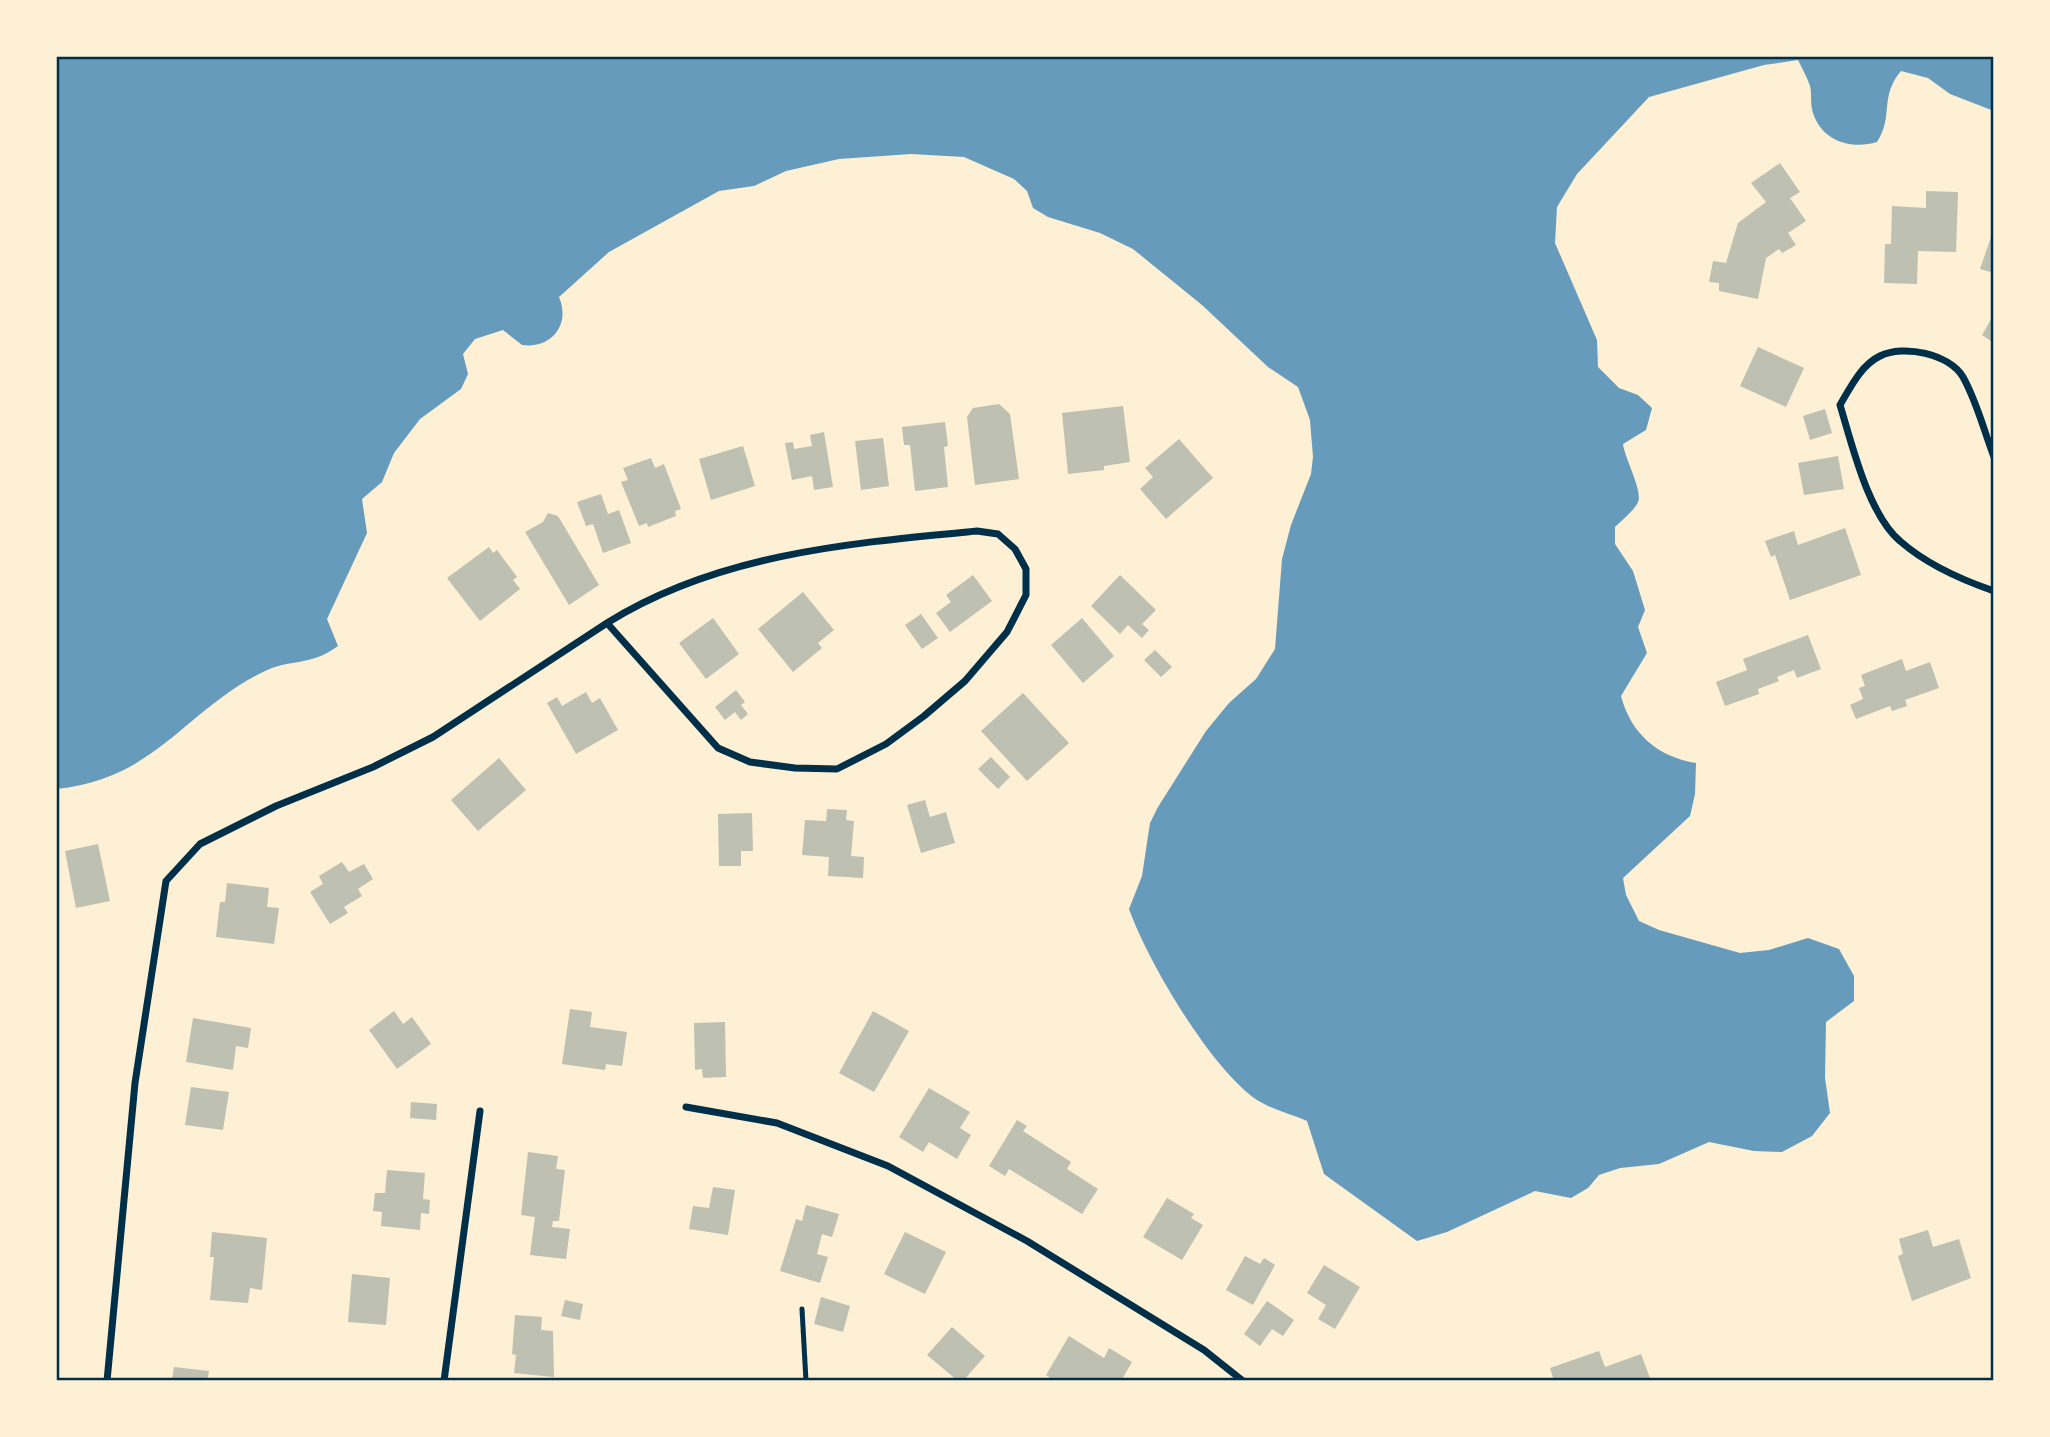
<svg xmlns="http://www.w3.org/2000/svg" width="2050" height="1437" viewBox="0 0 2050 1437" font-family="Poppins,sans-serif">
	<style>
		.water { fill: #669bbc }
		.building { fill: #bec0b2 }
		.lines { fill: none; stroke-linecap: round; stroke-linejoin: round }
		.service { stroke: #003049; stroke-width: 5 }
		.minor { stroke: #003049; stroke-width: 7 }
		.neatline { fill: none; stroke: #003049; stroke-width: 2.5 }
	</style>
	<rect width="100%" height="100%" fill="#fdf0d5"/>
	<path class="water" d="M 56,56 L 1994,56 L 1994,111 L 1950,94 L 1928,78 L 1901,71 C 1879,97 1894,116 1877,142 C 1851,150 1822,141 1813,113 C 1810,104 1812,94 1810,86 C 1807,77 1802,68 1798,60 L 1764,65 L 1649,97 L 1577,174 L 1557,207 L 1555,243 L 1597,340 L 1598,367 L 1619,388 L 1638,395 L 1652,408 L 1646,430 L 1623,444 C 1625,459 1643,491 1638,502 C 1634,511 1622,520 1615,527 L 1615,544 L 1633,571 L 1645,610 L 1638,627 L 1647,653 L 1621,696 C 1631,734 1658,757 1696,763 L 1695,794 L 1690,816 L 1623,878 L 1626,895 L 1639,921 L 1659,930 L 1740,953 L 1769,950 L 1808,938 L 1839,949 L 1854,976 L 1854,1001 L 1826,1022 L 1825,1078 L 1830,1113 L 1812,1136 L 1782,1152 L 1754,1151 L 1709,1142 L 1659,1164 L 1620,1168 L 1599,1175 L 1588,1188 L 1571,1198 L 1535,1191 L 1447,1232 L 1417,1241 L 1324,1174 L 1307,1121 C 1291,1114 1271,1109 1257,1100 C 1211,1069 1148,962 1129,909 L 1142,876 L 1150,823 L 1158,807 L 1206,731 L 1229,703 L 1256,679 L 1275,649 L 1282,559 L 1291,525 L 1311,474 L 1313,457 L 1310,420 L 1298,387 L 1268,367 L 1202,305 L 1133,249 L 1100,233 L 1048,217 L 1033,208 L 1027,191 L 1014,179 L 964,157 L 911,154 L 839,159 L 786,171 L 754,186 L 719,191 L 609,252 L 559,297 C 571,325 551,349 522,345 L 503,330 L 475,339 L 463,354 L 468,374 L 461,389 L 420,419 L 394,453 L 382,482 L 362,499 L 367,533 L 327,619 L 338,646 C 310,667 290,658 263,672 C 184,711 156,779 56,789 Z"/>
	<path class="building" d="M 1780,163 L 1800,192 L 1790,198 L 1806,221 L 1788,233 L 1796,245 L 1782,253 L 1779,249 L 1766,258 L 1758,299 L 1719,291 L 1719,283 L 1709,282 L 1713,261 L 1726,263 L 1738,223 L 1766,202 L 1751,183 Z
		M 1926,191 L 1958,192 L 1956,252 L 1918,251 L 1917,284 L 1884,283 L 1885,244 L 1891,244 L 1892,206 L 1926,208 Z
		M 1991,237 L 1994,238 L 1994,273 L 1980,269 Z
		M 1994,314 L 1994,343 L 1982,335 Z
		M 1758,347 L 1804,368 L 1786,407 L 1740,386 Z
		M 999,404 L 1010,414 L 1019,479 L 975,485 L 967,417 L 973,408 Z
		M 1123,406 L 1130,462 L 1104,466 L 1104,470 L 1068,474 L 1062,413 Z
		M 1825,409 L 1832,433 L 1810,440 L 1803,416 Z
		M 945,422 L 948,446 L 944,447 L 948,487 L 915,491 L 910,445 L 904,445 L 902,427 Z
		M 824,432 L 833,487 L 814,490 L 812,476 L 792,480 L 785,443 L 793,442 L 794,449 L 812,446 L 810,435 Z
		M 883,438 L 889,486 L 861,490 L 855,441 Z
		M 1179,439 L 1213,478 L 1166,519 L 1140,489 L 1153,477 L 1145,468 Z
		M 743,446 L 755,486 L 711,500 L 699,459 Z
		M 1838,456 L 1844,489 L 1804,495 L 1798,463 Z
		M 651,458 L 655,468 L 664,464 L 681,509 L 675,511 L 676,516 L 648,527 L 647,523 L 639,526 L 621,482 L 628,480 L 623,468 Z
		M 601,494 L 608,514 L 619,510 L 631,543 L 603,553 L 593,524 L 586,526 L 577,502 Z
		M 548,513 L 558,516 L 599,585 L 569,605 L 525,532 L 543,522 Z
		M 1845,528 L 1861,575 L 1790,600 L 1775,555 L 1771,557 L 1765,541 L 1794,531 L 1798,545 Z
		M 489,547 L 493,553 L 497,550 L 517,577 L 513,580 L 520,589 L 480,621 L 447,578 Z
		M 973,575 L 992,601 L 950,632 L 936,613 L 951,602 L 946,595 Z
		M 1120,575 L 1156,610 L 1142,624 L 1149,630 L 1142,638 L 1128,625 L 1120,634 L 1091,606 Z
		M 803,592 L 834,630 L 818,643 L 822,648 L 793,672 L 758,629 Z
		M 921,614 L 938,638 L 922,649 L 905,625 Z
		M 713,618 L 739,654 L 706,679 L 679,643 Z
		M 1082,618 L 1114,656 L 1083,683 L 1051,645 Z
		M 1808,635 L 1821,669 L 1797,678 L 1794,670 L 1777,677 L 1779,681 L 1758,689 L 1759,694 L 1725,706 L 1716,682 L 1747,670 L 1743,659 Z
		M 1155,650 L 1172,667 L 1161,677 L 1144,660 Z
		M 1902,659 L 1906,671 L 1930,662 L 1939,688 L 1905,700 L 1907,706 L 1892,711 L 1890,706 L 1856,719 L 1850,705 L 1863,699 L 1859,688 L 1865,686 L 1861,675 Z
		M 736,690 L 745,702 L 741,705 L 748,714 L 741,720 L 735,712 L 725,720 L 715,707 Z
		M 586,692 L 592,703 L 600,698 L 618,730 L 576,754 L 547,703 L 557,697 L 562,706 Z
		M 1023,693 L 1069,743 L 1027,781 L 981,731 Z
		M 991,757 L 1010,777 L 998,789 L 978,769 Z
		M 499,758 L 526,790 L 478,831 L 451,800 Z
		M 925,800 L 930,817 L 946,812 L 955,843 L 921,853 L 907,805 Z
		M 827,809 L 847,810 L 846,820 L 854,821 L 851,856 L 864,857 L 863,878 L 828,876 L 829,857 L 802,855 L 805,820 L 826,821 Z
		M 752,813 L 753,851 L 741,851 L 741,866 L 719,866 L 718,814 Z
		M 98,844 L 110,901 L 76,908 L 65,851 Z
		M 342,862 L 349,872 L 364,864 L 373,879 L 358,889 L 362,896 L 344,907 L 348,913 L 330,924 L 310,892 L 323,884 L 319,876 Z
		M 227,883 L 269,888 L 267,907 L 279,908 L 274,944 L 216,937 L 220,902 L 225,902 Z
		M 570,1009 L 592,1012 L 590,1027 L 627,1032 L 622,1066 L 606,1064 L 605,1070 L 562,1064 Z
		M 394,1011 L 403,1024 L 412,1017 L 431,1044 L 397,1069 L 369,1030 Z
		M 873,1011 L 909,1031 L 874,1092 L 839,1073 Z
		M 193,1018 L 251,1028 L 248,1048 L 236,1046 L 233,1070 L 186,1062 Z
		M 725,1022 L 726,1077 L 703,1078 L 702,1069 L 695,1070 L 694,1023 Z
		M 191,1087 L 229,1092 L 223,1130 L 185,1125 Z
		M 929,1088 L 970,1112 L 960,1128 L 971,1135 L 957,1159 L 929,1142 L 923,1152 L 899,1137 Z
		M 411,1102 L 437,1104 L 436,1120 L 410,1118 Z
		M 1017,1120 L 1027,1126 L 1023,1131 L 1071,1162 L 1067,1169 L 1098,1189 L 1082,1214 L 1009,1169 L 1005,1176 L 989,1166 Z
		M 528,1152 L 558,1156 L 556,1169 L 565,1170 L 559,1221 L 553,1221 L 552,1227 L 570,1229 L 566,1259 L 530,1255 L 535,1217 L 521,1215 Z
		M 387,1170 L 425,1173 L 423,1199 L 430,1200 L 429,1214 L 421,1213 L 420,1230 L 381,1226 L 382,1212 L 373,1211 L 375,1193 L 385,1193 Z
		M 713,1187 L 735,1190 L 728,1235 L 689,1229 L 693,1206 L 709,1208 Z
		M 1167,1198 L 1194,1214 L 1191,1218 L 1203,1225 L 1182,1260 L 1143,1237 Z
		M 806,1205 L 839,1214 L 832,1237 L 822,1234 L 817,1254 L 828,1257 L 820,1283 L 780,1271 L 796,1219 L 802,1221 Z
		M 1928,1230 L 1933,1247 L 1959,1239 L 1971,1278 L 1912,1301 L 1898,1256 L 1903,1254 L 1899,1239 Z
		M 212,1232 L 267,1238 L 262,1290 L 250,1288 L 248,1303 L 210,1300 L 214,1257 L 210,1257 Z
		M 905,1232 L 946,1252 L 925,1294 L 884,1274 Z
		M 1245,1256 L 1260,1264 L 1264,1258 L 1275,1265 L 1253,1305 L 1226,1290 Z
		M 1324,1265 L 1360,1287 L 1335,1329 L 1318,1319 L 1326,1305 L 1307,1293 Z
		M 352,1274 L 390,1278 L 386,1325 L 348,1322 Z
		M 821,1297 L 850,1306 L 843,1332 L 814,1324 Z
		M 565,1300 L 583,1304 L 580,1320 L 561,1316 Z
		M 1267,1301 L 1294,1320 L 1283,1336 L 1272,1329 L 1260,1346 L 1244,1334 Z
		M 515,1315 L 542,1317 L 541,1330 L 553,1331 L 554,1377 L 514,1373 L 516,1355 L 512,1354 Z
		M 952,1327 L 985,1356 L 963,1381 L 958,1381 L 927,1355 Z
		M 1069,1336 L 1104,1358 L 1109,1348 L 1132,1362 L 1121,1381 L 1055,1381 L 1046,1375 Z
		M 1599,1351 L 1605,1367 L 1641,1354 L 1651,1381 L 1554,1381 L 1550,1368 Z
		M 174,1367 L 209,1371 L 207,1381 L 172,1381 Z"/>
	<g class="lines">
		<path class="service" d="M 802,1309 L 806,1381"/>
		<path class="minor" d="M 1994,457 C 1984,431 1977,402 1963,377 C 1949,354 1904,344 1880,356 C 1861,365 1850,388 1840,405 C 1852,444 1868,514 1900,541 C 1926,564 1962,580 1994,591
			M 977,531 L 998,534 L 1015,549 L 1026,569 L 1026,595 L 1007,632 L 965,681 L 924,716 L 886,744 L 837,769 L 795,768 L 750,762 L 718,748 L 607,623 C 717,554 850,543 977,531 Z
			M 686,1107 L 777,1123 L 888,1166 L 1027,1241 L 1204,1350 L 1243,1381
			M 107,1381 L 135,1083 L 166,881 L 200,844 L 276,806 L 373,767 L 433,737 L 607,623
			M 444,1381 L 480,1111"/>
	</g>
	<rect width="2050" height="1437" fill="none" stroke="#fdf0d5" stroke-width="116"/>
	<rect x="58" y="58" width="1934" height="1321" class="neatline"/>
</svg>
